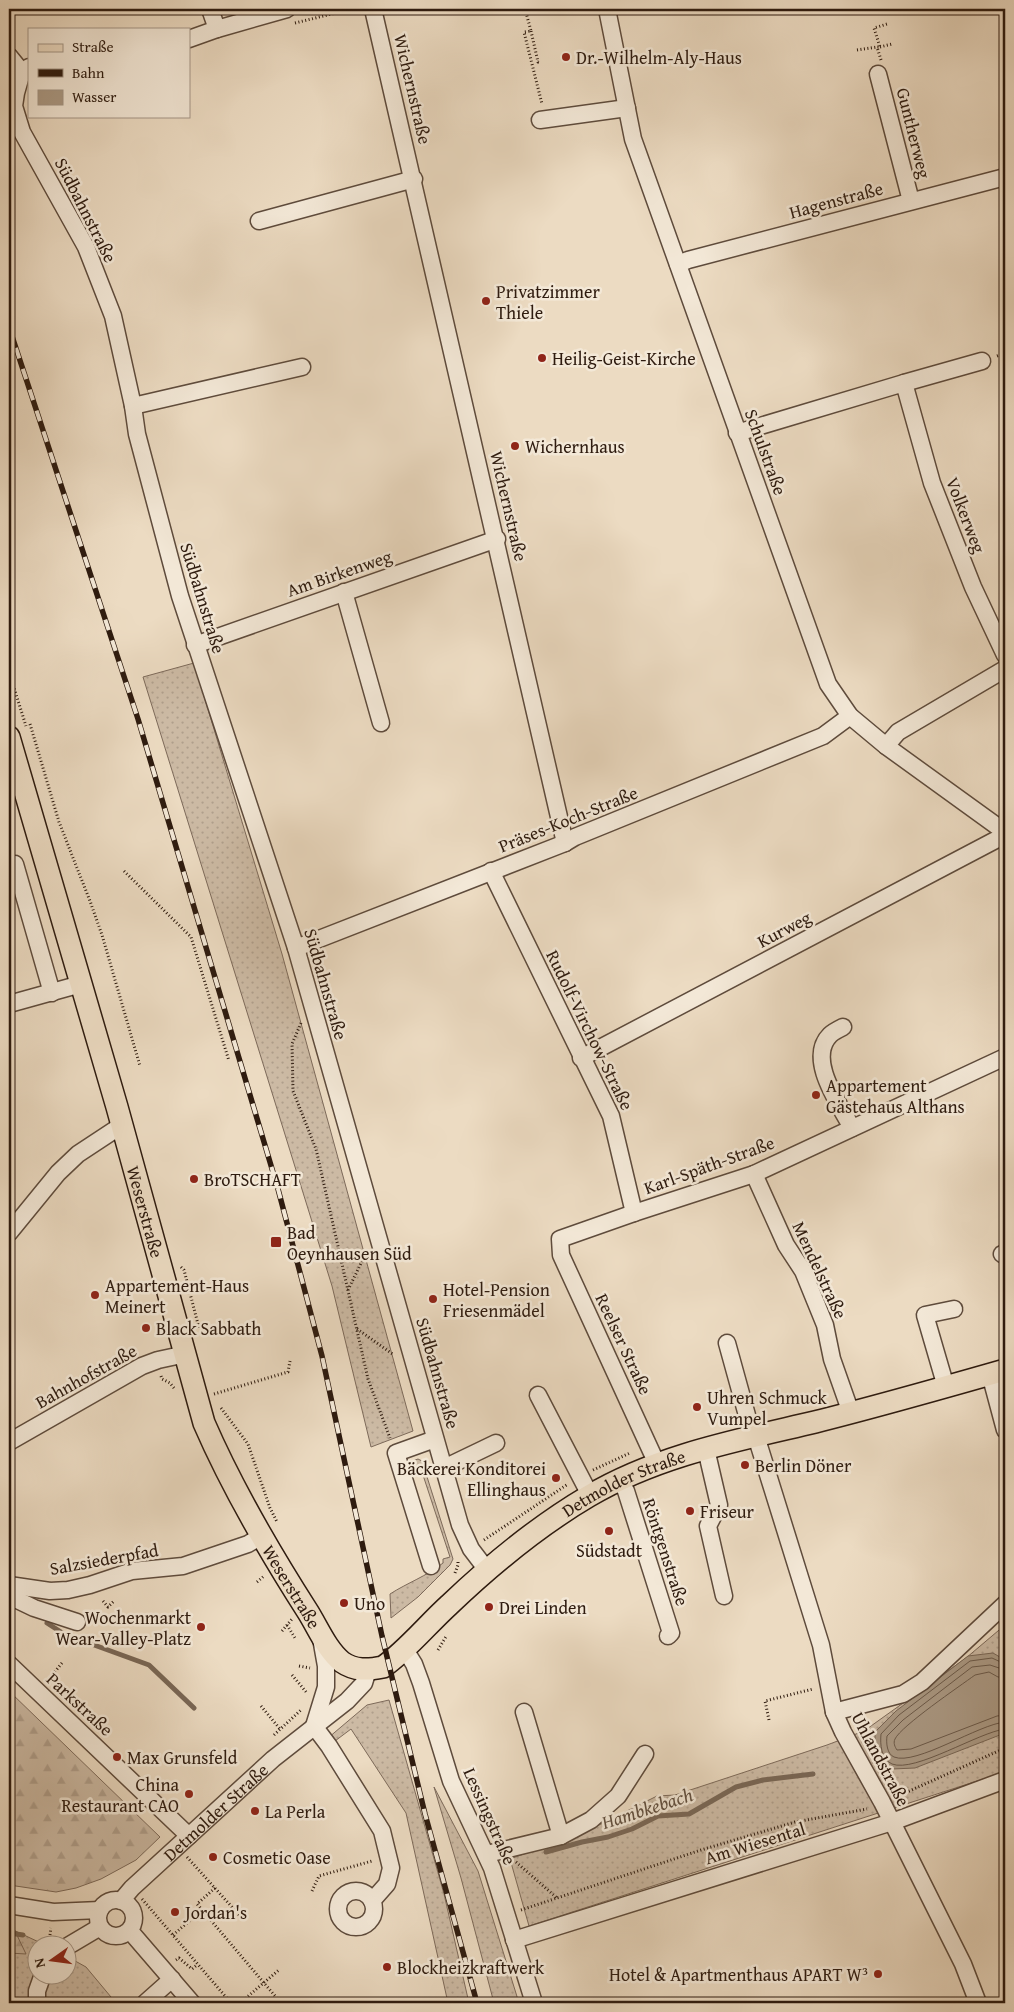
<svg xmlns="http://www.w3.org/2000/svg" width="1014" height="2012" viewBox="0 0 1014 2012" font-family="'Gentium Book Plus',serif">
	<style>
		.grass { fill: url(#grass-dots); stroke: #7d6a5a }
		.forest { fill: url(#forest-firs); stroke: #7d6a5a }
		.water { fill: #ab9a85; stroke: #796756 }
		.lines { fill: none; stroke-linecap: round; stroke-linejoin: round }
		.shore { stroke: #6c5a4a; stroke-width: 1 }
		.stream { stroke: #796756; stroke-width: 5 }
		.minor-casing { stroke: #5e4b3c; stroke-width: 19 }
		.major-casing { stroke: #2e1b0f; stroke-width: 24 }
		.path { stroke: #2e1b0f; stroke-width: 3; stroke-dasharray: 1 2.5; stroke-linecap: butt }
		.minor { stroke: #f3e8d7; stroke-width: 16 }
		.major { stroke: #ecdbc2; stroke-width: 21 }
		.rail-casing { stroke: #2e1b0f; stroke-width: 5.5 }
		.rail { stroke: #f3e8d7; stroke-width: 4; stroke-dasharray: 11; stroke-linecap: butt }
		.poi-dot { fill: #8f2418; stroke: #f3e8d7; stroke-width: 2 }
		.labels { text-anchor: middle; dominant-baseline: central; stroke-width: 5; stroke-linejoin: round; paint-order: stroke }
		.poi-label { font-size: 18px; fill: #2e1b0f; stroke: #f3e8d7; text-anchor: start }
		.street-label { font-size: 18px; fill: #2e1b0f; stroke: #f3e8d7 }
		.water-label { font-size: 19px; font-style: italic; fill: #604e3e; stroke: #f3e8d7 }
	</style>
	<defs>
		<pattern id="grass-dots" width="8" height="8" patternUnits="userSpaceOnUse" patternTransform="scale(1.25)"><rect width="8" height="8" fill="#ccbaa4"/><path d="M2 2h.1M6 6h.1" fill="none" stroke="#b09f8c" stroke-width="1.8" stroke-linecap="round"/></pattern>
		<pattern id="forest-firs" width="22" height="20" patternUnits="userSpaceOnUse" patternTransform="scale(1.25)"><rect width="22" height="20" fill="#ccbaa4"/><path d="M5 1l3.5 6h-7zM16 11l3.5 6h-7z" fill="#b09f8c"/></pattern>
	</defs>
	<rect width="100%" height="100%" fill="#ecdbc2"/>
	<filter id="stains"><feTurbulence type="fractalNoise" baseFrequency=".004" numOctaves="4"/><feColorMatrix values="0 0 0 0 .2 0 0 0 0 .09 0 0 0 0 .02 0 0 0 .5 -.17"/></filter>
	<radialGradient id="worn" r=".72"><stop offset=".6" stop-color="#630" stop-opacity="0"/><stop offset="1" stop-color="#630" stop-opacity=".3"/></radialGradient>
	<path class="grass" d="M 194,663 L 282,954 L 413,1431 L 371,1447 L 332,1286 L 143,677 Z
		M 418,1459 L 422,1461 L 453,1559 L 450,1565 L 418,1597 L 391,1618 L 390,1594 C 407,1583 427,1576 443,1563 L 443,1559 L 450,1557 L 420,1466 L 404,1470 L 413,1461 Z
		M 1005,1625 L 1005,1772 L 529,1926 L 510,1859 L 585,1832 L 657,1796 L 675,1795 L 827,1745 L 864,1731 L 966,1658 Z
		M 389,1700 L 444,1894 L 469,2003 L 448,2003 L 406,1813 L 351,1729 L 331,1744 L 328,1738 L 367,1705 Z
		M 434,1787 L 478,1871 L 519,2003 L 494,2003 L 461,1878 Z
		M 9,1928 L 43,1944 L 38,1944 L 38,1974 L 68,1974 L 68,1957 L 86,1967 L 116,2003 L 9,2003 Z"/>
	<path class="forest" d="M 9,1691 L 160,1837 L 136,1860 L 101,1879 L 76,1888 L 56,1892 L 9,1885 Z
		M 9,1928 L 14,1929 L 26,1954 L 9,1953 Z"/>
	<path class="water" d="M 993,1653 L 1005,1660 L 1005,1733 L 915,1768 L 892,1769 L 880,1762 L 875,1746 L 875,1732 L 896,1711 L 968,1656 Z"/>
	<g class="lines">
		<path class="shore" d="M 1005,1664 L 992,1658 L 970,1661 L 899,1715 L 881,1734 C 880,1744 881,1759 892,1764 C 915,1773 979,1732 1005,1729
			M 1005,1670 L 990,1665 L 972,1667 L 903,1720 L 887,1736 C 886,1743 887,1754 894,1757 C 916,1766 979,1724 1005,1722
			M 1005,1678 L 998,1677 L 989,1672 L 975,1675 C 960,1686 901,1726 895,1739 C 893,1743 895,1747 897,1750 L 911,1749 L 997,1716 L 1005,1715"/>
		<path class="stream" d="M 47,1623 L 64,1634 L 149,1665 L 194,1708
			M 546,1852 L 582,1842 L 608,1837 L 632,1829 L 658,1816 L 689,1814 L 736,1787 L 763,1780 L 813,1774
			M 9,1933 L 23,1935"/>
		<g class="minor-casing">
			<g id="minor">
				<path d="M 210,9 L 217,29"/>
				<path d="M 373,9 L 565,843"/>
				<path d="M 607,9 L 633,139 L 828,684 L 850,716 L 886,746 L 1005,832"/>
				<path d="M 189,39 L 217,29 L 287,9"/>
				<path d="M 9,56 L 22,72 L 13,76"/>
				<path d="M 29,67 L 22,72 L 16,93 L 14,106 L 22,132 L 86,247 L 113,316 L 133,406 L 137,434 L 180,596 L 296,948 L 460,1525 L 471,1549 L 487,1570"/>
				<path d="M 878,74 L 911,201"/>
				<path d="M 540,120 L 627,108"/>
				<path d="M 259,221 L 414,179"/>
				<path d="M 678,264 L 688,260 L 1005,177"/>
				<path d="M 904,383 L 982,361"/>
				<path d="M 133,406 L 302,367"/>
				<path d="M 737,433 L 904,383 L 932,483 L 973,587 L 1005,655"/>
				<path d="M 344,592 L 381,723"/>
				<path d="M 195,645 L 497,539"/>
				<path d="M 886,746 L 898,732 L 1005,669"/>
				<path d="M 9,865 L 15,864 L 52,993"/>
				<path d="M 491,871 L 611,1116 L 634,1213"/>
				<path d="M 296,948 L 565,843 L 575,837 L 823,736 L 850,716"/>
				<path d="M 9,1004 L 81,984"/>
				<path d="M 843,1027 C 839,1029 833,1032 830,1035 C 806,1059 840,1105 852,1128"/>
				<path d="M 581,1058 L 1005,835"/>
				<path d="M 754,1174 L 786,1245 L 803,1271 L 825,1325 L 832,1359 L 851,1413"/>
				<path d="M 9,1233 L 58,1173 L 78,1154 L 122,1125"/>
				<path d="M 1002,1254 L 1005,1253"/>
				<path d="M 727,1343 L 748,1419 L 756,1436 L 821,1645 L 834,1712 L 843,1732 L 882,1802 L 963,1964 L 978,2003"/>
				<path d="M 990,1374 L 1005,1430"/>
				<path d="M 946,1387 L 925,1315 L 954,1309"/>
				<path d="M 538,1395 L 590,1495"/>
				<path d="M 9,1442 L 142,1366 L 158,1360 L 186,1354"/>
				<path d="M 706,1449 L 719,1505 L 708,1526 L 724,1596"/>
				<path d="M 657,1464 L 561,1255 L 560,1239 L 634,1213 L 754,1174 L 1005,1057"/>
				<path d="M 444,1468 L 496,1443"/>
				<path d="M 620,1480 L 626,1491 L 671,1633 L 668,1636"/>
				<path d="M 431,1566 L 396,1453 L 435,1439"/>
				<path d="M 9,1585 L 50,1591 L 68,1590 L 90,1585 L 132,1571 L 183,1566 L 248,1544 L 261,1536"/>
				<path d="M 9,1596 L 34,1608 L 77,1622"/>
				<path d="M 321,1638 L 326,1666 L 326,1687 L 314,1726 L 329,1746 L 382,1831 L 391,1868 L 387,1884 L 372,1901"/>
				<path d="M 404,1648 L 414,1664 L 421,1683 L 451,1781 L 492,1868 L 534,2003"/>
				<path d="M 9,1664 L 189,1836"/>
				<path d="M 524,1712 L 561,1836"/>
				<path d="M 834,1712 L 903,1694 L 922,1682 L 1005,1604"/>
				<path d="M 487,1854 L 561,1836 L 591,1820 L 618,1796 L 645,1754"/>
				<circle cx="356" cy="1909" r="18"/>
				<circle cx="116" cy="1918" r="18"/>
				<path id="s1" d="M 121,1901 L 132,1888 L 273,1759 L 347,1701 L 364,1683 L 368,1670"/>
				<path d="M 9,1905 L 53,1912 L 100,1910"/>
				<path d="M 130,1931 L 192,2003"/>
				<path d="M 514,1940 L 892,1822 L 1005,1780"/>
				<path d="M 68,1946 L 100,1927"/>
				<path d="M 37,2003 L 37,1991 L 43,1974"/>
				<path d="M 145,2003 L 172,1979"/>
			</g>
		</g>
		<g class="major-casing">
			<g id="major">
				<path id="s2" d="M 9,737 L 117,1107 L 204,1423 C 233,1490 269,1551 308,1612 C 318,1628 327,1650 342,1662 C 355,1671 368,1670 383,1667 C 405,1652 428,1624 449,1605 C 492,1564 538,1526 589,1496 C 658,1455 739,1440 815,1422 C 879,1406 942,1388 1005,1370"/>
			</g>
		</g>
		<path class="path" d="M 525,9 L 531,31 L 524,32 L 542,104
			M 295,23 L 352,9
			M 531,31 L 538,62 L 541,61
			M 880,47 L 892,44
			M 857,50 L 877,47
			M 881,60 L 877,47 L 880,47 L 874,28 L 887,24
			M 997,356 L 1005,353
			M 9,672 L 26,726
			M 30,724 L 59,822 L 90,901 L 102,935 L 140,1066
			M 124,871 L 191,937 L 229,1061
			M 301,1023 L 292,1044 L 293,1091 L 316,1149 L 368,1379 L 390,1438
			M 181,1267 L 184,1270 L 199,1328
			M 348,1290 L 366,1253
			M 357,1329 L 394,1355
			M 161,1376 L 162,1379 L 170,1383 L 174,1388
			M 214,1394 L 288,1372 L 290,1361
			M 221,1408 L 248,1444 L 270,1508 L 277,1522
			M 593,1470 L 630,1453
			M 484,1540 L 568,1484
			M 455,1573 L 458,1565 L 458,1560
			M 257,1582 L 264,1576
			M 103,1601 L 108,1607 L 114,1601
			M 287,1625 L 295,1638
			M 282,1631 L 292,1619
			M 438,1650 L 447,1635
			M 299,1666 L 310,1668
			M 292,1675 L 307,1693
			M 48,1680 L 62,1663
			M 261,1706 L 280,1729
			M 769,1720 L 765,1701 L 813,1689
			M 274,1735 L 302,1709
			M 896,1797 L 1005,1748
			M 187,1857 L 240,1916
			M 516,1862 L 557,1898
			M 215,1888 L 197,1904 L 281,2003
			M 312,1891 L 319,1876 L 372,1861
			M 142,1899 L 231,2003
			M 521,1910 L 701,1850 L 795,1822 L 867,1809
			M 173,1935 L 202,1910
			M 49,1942 L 51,1928
			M 176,1960 L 179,1958 L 192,1969 L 197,1965
			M 240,2003 L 280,1969"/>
		<use href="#minor" class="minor"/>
		<use href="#major" class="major"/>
		<g class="rail-casing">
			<path id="rail" d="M 9,327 L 138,719 L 278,1189 L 322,1356 L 382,1636 L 425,1814 L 477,2003"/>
		</g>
		<use href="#rail" class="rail"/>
	</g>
	<g class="poi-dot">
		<circle cx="566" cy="57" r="5"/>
		<circle cx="486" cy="301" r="5"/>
		<circle cx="542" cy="358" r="5"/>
		<circle cx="515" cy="446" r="5"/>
		<circle cx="816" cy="1095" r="5"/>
		<circle cx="194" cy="1179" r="5"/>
		<rect x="270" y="1236" width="12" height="12" rx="2.5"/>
		<circle cx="95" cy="1295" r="5"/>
		<circle cx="433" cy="1299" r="5"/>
		<circle cx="146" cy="1328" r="5"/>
		<circle cx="697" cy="1407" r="5"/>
		<circle cx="745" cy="1465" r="5"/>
		<circle cx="556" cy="1478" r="5"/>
		<circle cx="690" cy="1511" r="5"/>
		<circle cx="609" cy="1531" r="5"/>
		<circle cx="344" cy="1603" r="5"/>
		<circle cx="489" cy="1607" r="5"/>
		<circle cx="201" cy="1627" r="5"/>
		<circle cx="117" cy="1757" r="5"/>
		<circle cx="189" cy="1794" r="5"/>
		<circle cx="255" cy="1811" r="5"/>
		<circle cx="213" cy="1857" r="5"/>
		<circle cx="175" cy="1912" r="5"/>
		<circle cx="387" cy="1967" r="5"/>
		<circle cx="878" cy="1974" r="5"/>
	</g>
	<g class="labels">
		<g class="poi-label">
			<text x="576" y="57">Dr.-Wilhelm-Aly-Haus</text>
			<text x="496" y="291">Privatzimmer<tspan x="496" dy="21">Thiele</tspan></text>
			<text x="552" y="358">Heilig-Geist-Kirche</text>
			<text x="525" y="446">Wichernhaus</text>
			<text x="826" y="1085">Appartement<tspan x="826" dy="21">Gästehaus Althans</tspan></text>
			<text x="204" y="1179">BroTSCHAFT</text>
			<text x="287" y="1232">Bad<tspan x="287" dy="21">Oeynhausen Süd</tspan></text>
			<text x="105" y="1285">Appartement-Haus<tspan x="105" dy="21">Meinert</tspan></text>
			<text x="443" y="1289">Hotel-Pension<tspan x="443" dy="21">Friesenmädel</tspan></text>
			<text x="156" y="1328">Black Sabbath</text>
			<text x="707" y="1397">Uhren Schmuck<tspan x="707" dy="21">Vumpel</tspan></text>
			<text x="755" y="1465">Berlin Döner</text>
			<text x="546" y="1468" text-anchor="end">Bäckerei Konditorei<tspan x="546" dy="21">Ellinghaus</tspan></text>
			<text x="700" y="1511">Friseur</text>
			<text x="609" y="1550" text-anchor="middle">Südstadt</text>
			<text x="354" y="1603">Uno</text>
			<text x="499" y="1607">Drei Linden</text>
			<text x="191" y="1617" text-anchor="end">Wochenmarkt<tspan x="191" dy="21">Wear-Valley-Platz</tspan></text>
			<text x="127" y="1757">Max Grunsfeld</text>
			<text x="179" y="1784" text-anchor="end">China<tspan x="179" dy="21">Restaurant CAO</tspan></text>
			<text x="265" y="1811">La Perla</text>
			<text x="223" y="1857">Cosmetic Oase</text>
			<text x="185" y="1912">Jordan's</text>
			<text x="397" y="1967">Blockheizkraftwerk</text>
			<text x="868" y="1974" text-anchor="end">Hotel &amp; Apartmenthaus APART W³</text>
		</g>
		<g class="street-label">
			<text transform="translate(413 89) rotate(77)">Wichernstraße</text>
			<text transform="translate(914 133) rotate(76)">Guntherweg</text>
			<text transform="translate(836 200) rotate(-15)">Hagenstraße</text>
			<text transform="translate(86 210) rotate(63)">Südbahnstraße</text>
			<text transform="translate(766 452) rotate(70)">Schulstraße</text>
			<text transform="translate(509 506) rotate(77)">Wichernstraße</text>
			<text transform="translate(966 515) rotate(69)">Volkerweg</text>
			<text transform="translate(339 573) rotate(-19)">Am Birkenweg</text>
			<text transform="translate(203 598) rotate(73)">Südbahnstraße</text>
			<text transform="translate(568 819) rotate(-22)">Präses-Koch-Straße</text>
			<text transform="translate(784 929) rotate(-28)">Kurweg</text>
			<text transform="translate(326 984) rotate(74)">Südbahnstraße</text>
			<text transform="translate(590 1030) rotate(64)">Rudolf-Virchow-Straße</text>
			<text transform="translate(709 1165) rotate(-20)">Karl-Späth-Straße</text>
			<text stroke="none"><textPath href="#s2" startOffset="494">Weserstraße</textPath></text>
			<text transform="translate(820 1270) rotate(65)">Mendelstraße</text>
			<text transform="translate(624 1344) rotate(65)">Reelser Straße</text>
			<text transform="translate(438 1373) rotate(74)">Südbahnstraße</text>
			<text transform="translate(86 1376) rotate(-29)">Bahnhofstraße</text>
			<text stroke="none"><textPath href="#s2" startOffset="1338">Detmolder Straße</textPath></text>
			<text transform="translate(666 1552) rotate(72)">Röntgenstraße</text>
			<text transform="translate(104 1559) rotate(-10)">Salzsiederpfad</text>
			<text stroke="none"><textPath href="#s2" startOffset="899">Weserstraße</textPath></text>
			<text transform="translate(80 1704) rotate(43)">Parkstraße</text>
			<text transform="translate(881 1759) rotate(62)">Uhlandstraße</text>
			<text stroke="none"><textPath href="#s1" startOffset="130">Detmolder Straße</textPath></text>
			<text transform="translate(490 1816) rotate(66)">Lessingstraße</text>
			<text transform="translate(755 1843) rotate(-17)">Am Wiesental</text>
		</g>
		<g class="water-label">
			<text transform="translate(647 1808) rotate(-18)">Hambkebach</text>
		</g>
	</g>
	<rect width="1014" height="2012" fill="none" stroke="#ecdbc2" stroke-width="30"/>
	<rect x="10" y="10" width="994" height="1992" fill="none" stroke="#2e1b0f" stroke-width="2.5"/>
	<rect x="15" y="15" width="984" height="1982" fill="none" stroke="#2e1b0f"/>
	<rect x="28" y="28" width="162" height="90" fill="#f3e8d7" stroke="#a49687"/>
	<rect x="38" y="44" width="25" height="8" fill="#ecdbc2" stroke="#a49687"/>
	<text x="72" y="52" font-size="15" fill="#2e1b0f">Straße</text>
	<rect x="38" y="69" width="25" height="8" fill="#2e1b0f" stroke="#a49687"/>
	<text x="72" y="78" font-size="15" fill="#2e1b0f">Bahn</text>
	<rect x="38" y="90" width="25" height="15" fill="#ab9a85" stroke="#a49687"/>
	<text x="72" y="102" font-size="15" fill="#2e1b0f">Wasser</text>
	<g transform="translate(52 1960) rotate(256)"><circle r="24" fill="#f3e8d7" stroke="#a49687"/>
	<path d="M0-4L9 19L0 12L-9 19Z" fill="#8f2418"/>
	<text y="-8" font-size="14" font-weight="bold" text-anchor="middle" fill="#2e1b0f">N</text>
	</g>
	<rect width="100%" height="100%" filter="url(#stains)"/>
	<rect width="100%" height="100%" fill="url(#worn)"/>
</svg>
